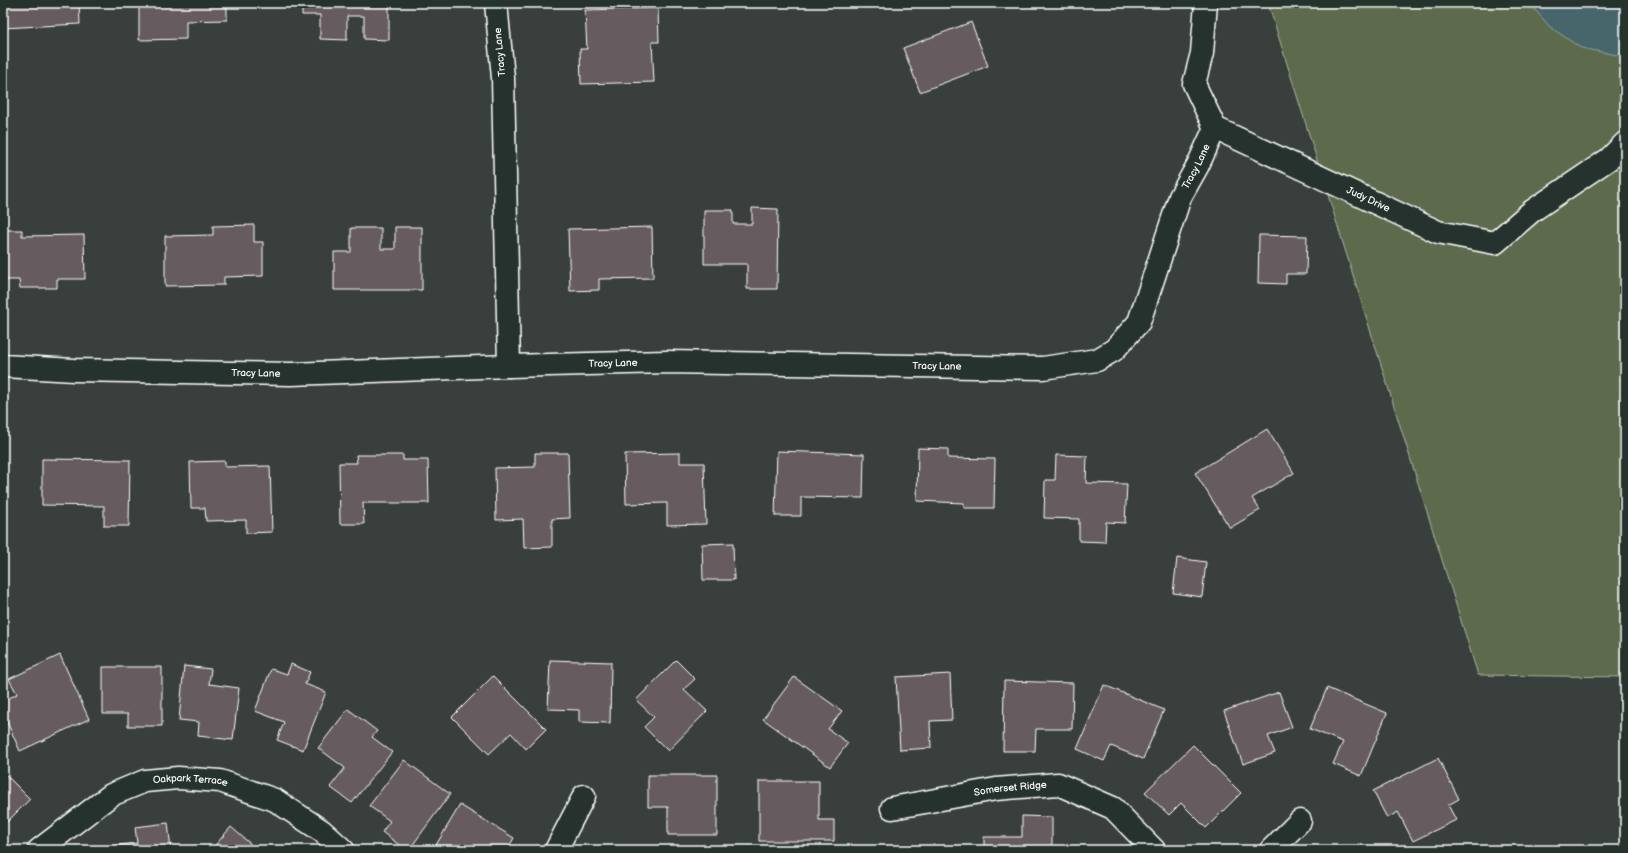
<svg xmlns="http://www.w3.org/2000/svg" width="1628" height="853" viewBox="0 0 1628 853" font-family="'Balsamiq Sans',sans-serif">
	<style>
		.green { fill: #5d6a4c; stroke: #aeb4a6 }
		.water { fill: #46666c; stroke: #90a3a7 }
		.building { fill: #665c60; stroke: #fff }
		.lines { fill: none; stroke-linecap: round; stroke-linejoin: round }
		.minor-casing { stroke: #fff; stroke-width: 25 }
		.minor { stroke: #26332d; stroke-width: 22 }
		.labels { text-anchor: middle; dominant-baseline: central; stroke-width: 3; stroke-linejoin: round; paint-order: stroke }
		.street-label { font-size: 10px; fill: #fff; stroke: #26332d }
	</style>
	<rect width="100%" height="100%" fill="#393f3c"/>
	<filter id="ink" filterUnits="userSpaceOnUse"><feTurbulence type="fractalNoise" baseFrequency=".025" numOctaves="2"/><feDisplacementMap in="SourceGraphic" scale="8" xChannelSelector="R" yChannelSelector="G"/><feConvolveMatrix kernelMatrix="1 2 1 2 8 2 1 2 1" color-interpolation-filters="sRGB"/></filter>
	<g filter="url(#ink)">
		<path class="green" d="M 1268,3 L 1625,3 L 1625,677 L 1478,675 Z"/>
		<path class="water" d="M 1529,3 L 1625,3 L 1625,52 L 1617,55 L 1581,48 L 1550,27 Z"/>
		<path class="building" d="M 3,3 L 79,3 L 80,24 L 3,28 Z
			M 139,3 L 227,3 L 227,20 L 186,21 L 186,39 L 139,40 Z
			M 302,3 L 389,3 L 389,40 L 364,39 L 364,16 L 347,16 L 347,40 L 320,39 L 320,15 L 302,15 Z
			M 658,8 L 659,42 L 652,42 L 654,82 L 581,84 L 580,49 L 587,49 L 585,10 Z
			M 971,22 L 988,66 L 920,92 L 903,48 Z
			M 752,208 L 778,209 L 777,289 L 747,289 L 747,264 L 704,264 L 704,210 L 733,210 L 733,224 L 752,224 Z
			M 254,225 L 254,242 L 263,242 L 263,276 L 224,277 L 224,285 L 165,286 L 165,236 L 213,235 L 213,226 Z
			M 395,227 L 422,227 L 422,290 L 334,290 L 334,252 L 351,252 L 351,228 L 381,228 L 381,249 L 395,249 Z
			M 652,227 L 653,278 L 599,279 L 599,290 L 570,291 L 568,229 Z
			M 3,230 L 22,230 L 22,236 L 84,235 L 85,279 L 57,279 L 57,288 L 20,288 L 19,280 L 3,280 Z
			M 1259,235 L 1307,236 L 1306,274 L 1286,274 L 1286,284 L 1258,283 Z
			M 1267,429 L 1294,473 L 1252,498 L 1260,510 L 1230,528 L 1195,473 Z
			M 918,448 L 948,449 L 948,458 L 995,459 L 994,508 L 964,508 L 964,503 L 917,501 Z
			M 777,451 L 864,454 L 863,498 L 801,497 L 801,516 L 775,516 Z
			M 535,453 L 568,453 L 570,518 L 552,519 L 552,547 L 524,548 L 523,519 L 496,520 L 495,468 L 535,467 Z
			M 680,453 L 680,463 L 704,463 L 706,524 L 667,525 L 667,503 L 626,504 L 625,454 Z
			M 356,455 L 403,455 L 403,460 L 428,460 L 429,503 L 363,503 L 364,524 L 340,524 L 339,463 L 357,463 Z
			M 1056,455 L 1087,456 L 1086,483 L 1127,484 L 1125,523 L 1106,522 L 1105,542 L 1079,541 L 1079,519 L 1044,518 L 1045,480 L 1055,480 Z
			M 42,459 L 130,460 L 129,526 L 104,526 L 104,506 L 42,505 Z
			M 225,461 L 225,467 L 270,466 L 272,532 L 246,533 L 246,520 L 206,521 L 205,508 L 191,508 L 190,462 Z
			M 733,543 L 734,580 L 703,580 L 702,544 Z
			M 1177,558 L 1206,562 L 1202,597 L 1173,593 Z
			M 60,655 L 89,719 L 20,751 L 3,713 L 3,701 L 17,694 L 9,679 Z
			M 550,660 L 611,662 L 610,723 L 579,722 L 579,710 L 548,709 Z
			M 676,660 L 695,679 L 684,689 L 707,711 L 668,751 L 644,727 L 654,717 L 636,700 Z
			M 291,664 L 310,672 L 305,684 L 326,692 L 303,750 L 277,740 L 284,722 L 255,711 L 271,669 L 287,674 Z
			M 184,666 L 211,669 L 209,684 L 239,688 L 233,740 L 198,736 L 199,722 L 179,720 Z
			M 103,667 L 162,667 L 162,726 L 128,726 L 128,714 L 103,714 Z
			M 950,674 L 952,720 L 930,721 L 931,748 L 900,750 L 896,677 Z
			M 493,676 L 546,729 L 526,749 L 511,733 L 489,754 L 452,717 Z
			M 794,677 L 842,711 L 828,729 L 848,743 L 830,767 L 763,719 Z
			M 1004,681 L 1073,683 L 1072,729 L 1036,729 L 1035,751 L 1003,751 Z
			M 1104,685 L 1164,710 L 1143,759 L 1111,746 L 1104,761 L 1077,749 Z
			M 1327,688 L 1387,713 L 1361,776 L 1333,764 L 1343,742 L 1310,729 Z
			M 1279,692 L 1292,727 L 1268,736 L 1275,753 L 1243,764 L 1224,711 Z
			M 348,709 L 377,731 L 372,737 L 392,752 L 352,803 L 330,787 L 345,768 L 318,748 Z
			M 1193,745 L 1241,793 L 1206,828 L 1181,803 L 1169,815 L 1145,792 Z
			M 1438,758 L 1459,799 L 1448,805 L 1456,820 L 1413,841 L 1398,812 L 1387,818 L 1373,791 Z
			M 404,760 L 450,794 L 409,850 L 406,850 L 382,832 L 390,821 L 369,806 Z
			M 3,772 L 30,799 L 3,826 Z
			M 648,775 L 717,775 L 717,835 L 668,835 L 668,807 L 648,807 Z
			M 759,781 L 819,781 L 819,820 L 834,820 L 834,841 L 759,841 Z
			M 460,805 L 514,838 L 507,850 L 433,850 Z
			M 1022,816 L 1052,817 L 1052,850 L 984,850 L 984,837 L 1022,837 Z
			M 168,823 L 171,850 L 111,850 L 111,846 L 137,843 L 135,827 Z
			M 231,827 L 254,847 L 252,850 L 211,850 Z"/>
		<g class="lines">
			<g class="minor-casing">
				<g id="minor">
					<path id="s1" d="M 1206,3 L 1202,53 L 1194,84 L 1215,128 L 1438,232 L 1495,243 L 1532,211 L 1609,159 L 1625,143"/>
					<path id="s2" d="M 3,366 L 74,370 L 291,374 L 509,366 L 503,78 L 496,3"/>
					<path id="s3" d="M 509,366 L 667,362 L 1043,368 L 1097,360 L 1114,350 L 1139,322 L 1180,197 L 1198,165 L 1215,128"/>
					<path id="s4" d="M 892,808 L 996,789 L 1058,784 L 1113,808 L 1154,850"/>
					<path id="s5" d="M 39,850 L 111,795 L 145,781 L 178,778 L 220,781 L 275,800 L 322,831 L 343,850"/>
					<path d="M 556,850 L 584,796"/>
					<path d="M 1271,850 L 1300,821"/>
				</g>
			</g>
			<use href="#minor" class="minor"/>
		</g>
	</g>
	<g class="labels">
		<g class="street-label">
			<text transform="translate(500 52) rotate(-95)">Tracy Lane</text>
			<text stroke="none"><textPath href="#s3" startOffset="812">Tracy Lane</textPath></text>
			<text stroke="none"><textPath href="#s1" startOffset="300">Judy Drive</textPath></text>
			<text stroke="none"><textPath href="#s3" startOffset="104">Tracy Lane</textPath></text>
			<text stroke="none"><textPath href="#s3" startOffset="428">Tracy Lane</textPath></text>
			<text stroke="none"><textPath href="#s2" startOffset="253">Tracy Lane</textPath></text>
			<text stroke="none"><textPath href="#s5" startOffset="173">Oakpark Terrace</textPath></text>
			<text stroke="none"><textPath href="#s4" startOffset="120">Somerset Ridge</textPath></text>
		</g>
	</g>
	<rect width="1628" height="853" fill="none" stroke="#26332d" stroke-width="16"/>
	<rect x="8" y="8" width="1612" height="837" fill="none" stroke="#fff" stroke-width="1.5" filter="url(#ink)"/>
</svg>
